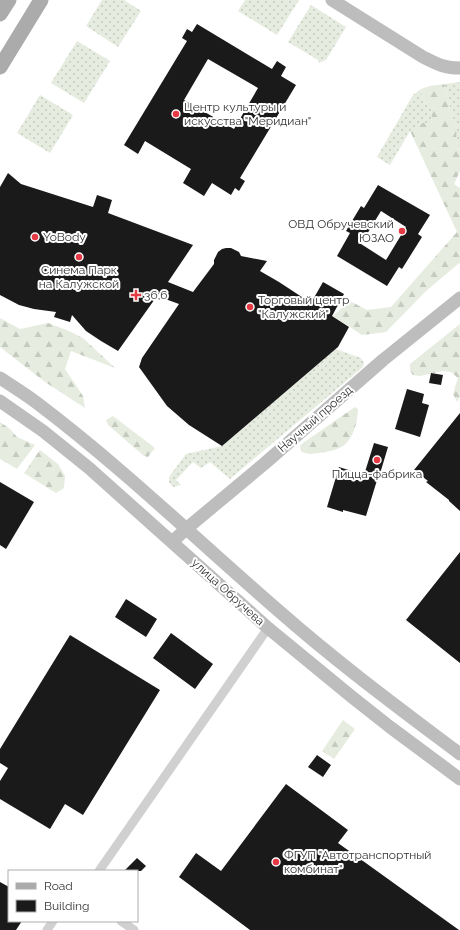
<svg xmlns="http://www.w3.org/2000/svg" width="460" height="930" viewBox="0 0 460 930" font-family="Raleway,sans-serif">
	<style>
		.grass { fill: url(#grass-dots) }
		.forest { fill: url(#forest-firs) }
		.building { fill: #1a1a1a; fill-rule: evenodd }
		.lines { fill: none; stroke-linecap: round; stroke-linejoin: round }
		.street { stroke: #d0d0d0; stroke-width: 9 }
		.secondary { stroke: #bdbdbd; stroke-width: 13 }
		.primary { stroke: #ababab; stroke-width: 15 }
		.poi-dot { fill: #e63946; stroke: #fff; stroke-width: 1.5 }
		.labels { text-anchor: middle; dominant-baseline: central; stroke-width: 4; stroke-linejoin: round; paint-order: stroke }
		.poi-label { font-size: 12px; fill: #333; stroke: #fff; text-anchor: start }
		.street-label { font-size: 12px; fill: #333; stroke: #fff }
	</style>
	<defs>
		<pattern id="grass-dots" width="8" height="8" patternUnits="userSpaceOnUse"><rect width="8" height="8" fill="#e6ecdf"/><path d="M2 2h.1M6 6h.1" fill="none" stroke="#c6cbc0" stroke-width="1.8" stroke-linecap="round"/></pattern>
		<pattern id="forest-firs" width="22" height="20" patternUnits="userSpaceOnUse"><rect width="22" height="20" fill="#e6ecdf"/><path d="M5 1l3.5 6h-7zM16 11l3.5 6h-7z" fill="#c6cbc0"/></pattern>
	</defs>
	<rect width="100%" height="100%" fill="#fff"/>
	<path class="grass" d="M 102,0 L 124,0 L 141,11 L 118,47 L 86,26 Z
		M 245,0 L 299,0 L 277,35 L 238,11 Z
		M 311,5 L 346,27 L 326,60 L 319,63 L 318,60 L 288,42 Z
		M 77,41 L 110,61 L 84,103 L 51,83 Z
		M 460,82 L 460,150 L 456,141 L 457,129 L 450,112 L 449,100 L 444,84 Z
		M 421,89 L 423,100 L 432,110 L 431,123 L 410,131 L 390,165 L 377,157 L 413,95 Z
		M 40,95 L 73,115 L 50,153 L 17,133 Z
		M 336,349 L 361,358 L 364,363 L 363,367 L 230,479 L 210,462 L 201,468 L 193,462 L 176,480 L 181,485 L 173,487 L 169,482 L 169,477 L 186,454 L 222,446 Z"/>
	<path class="forest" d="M 444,84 L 449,100 L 450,112 L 457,129 L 456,141 L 460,150 L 460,171 L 454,184 L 460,188 L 460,263 L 458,264 L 426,291 L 386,332 L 362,335 L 333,316 L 350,301 L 367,310 L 391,307 L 457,232 L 410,131 L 423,123 L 431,123 L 432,110 L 423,100 L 421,89 L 430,86 Z
		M 0,318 L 20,329 L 48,323 L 69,331 L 83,338 L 115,368 L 71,351 L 65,369 L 83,396 L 85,408 L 45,382 L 0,347 Z
		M 460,324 L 460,397 L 457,402 L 453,394 L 458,378 L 451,372 L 443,371 L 420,376 L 413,375 L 410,371 L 410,364 Z
		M 355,407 L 358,409 C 358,421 353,439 343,446 C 336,450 327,452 319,453 C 311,454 308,455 301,451 L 300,446 L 303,443 Z
		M 113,416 L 155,448 L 148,457 L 144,456 L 108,425 L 106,420 Z
		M 0,422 L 10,429 L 17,437 L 35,445 L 17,469 L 0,459 Z
		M 40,450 L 58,464 L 65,476 L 64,488 L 56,493 L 24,473 Z
		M 343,720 L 355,729 L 334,759 L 322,751 Z"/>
	<path class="building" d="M 197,24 L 272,69 L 277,61 L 286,67 L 281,76 L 296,85 L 240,178 L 245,181 L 239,191 L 235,188 L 231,195 L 212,183 L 204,196 L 183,183 L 191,169 L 145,141 L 138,154 L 124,145 L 187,41 L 182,38 L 187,29 L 192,32 ZM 208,59 L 258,88 L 234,129 L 184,100 Z
		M 8,173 L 21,184 L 93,207 L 97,195 L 112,200 L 108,213 L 193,245 L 168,282 L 193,292 L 214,264 L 214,260 L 218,252 L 222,249 L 226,248 L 231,248 L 239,252 L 241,256 L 267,261 L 260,271 L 279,282 L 311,303 L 323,282 L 344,294 L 332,316 L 349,327 L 338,347 L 222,446 L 189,425 L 167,406 L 139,367 L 142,358 L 179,304 L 157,296 L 118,351 L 101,341 L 86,331 L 72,315 L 70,322 L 54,317 L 56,312 L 34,309 L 19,305 L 0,295 L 0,187 Z
		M 378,185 L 430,215 L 418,234 L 422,237 L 402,269 L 399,267 L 387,286 L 337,256 L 350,233 L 346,231 L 361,206 L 364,208 ZM 381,211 L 406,227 L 386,260 L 361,244 Z
		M 431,373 L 443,375 L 441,385 L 429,383 Z
		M 407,389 L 424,394 L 422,403 L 429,405 L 420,437 L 395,429 Z
		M 460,413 L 460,511 L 449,501 L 449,500 L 426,482 L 428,481 L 414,470 Z
		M 374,443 L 388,447 L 379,477 L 378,477 L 366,516 L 343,510 L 343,512 L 327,507 L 339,467 L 364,475 Z
		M 0,482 L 34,502 L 6,549 L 0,545 Z
		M 460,552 L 460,663 L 406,620 Z
		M 126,599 L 157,619 L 146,637 L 115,617 Z
		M 171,633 L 213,664 L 195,689 L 153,658 Z
		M 70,635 L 160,690 L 83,815 L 65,804 L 50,829 L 0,799 L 0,781 L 8,768 L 0,763 L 0,749 Z
		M 317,755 L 331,765 L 323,777 L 308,767 Z
		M 286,784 L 348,830 L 338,843 L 459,930 L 250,930 L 179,877 L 196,853 L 221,871 Z
		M 137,858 L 146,866 L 141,871 L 124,871 Z
		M 0,882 L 9,887 L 9,921 L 22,921 L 16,930 L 0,930 Z"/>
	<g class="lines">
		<path class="street" d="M 99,871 L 268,628
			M 121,921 L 134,930
			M 47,930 L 53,921"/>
		<path class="secondary" d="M 332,0 L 423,57 C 437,64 444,68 460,68
			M 0,378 C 12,386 25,394 37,403 C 123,468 199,542 280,612 C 338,663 399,708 460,754
			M 0,401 L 43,431 L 89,468 L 268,628 L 352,697 L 390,727 L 460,779
			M 172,542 L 186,529 L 264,464 L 383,360 L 460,298"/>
		<path class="primary" d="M 0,14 L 9,0
			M 0,67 L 41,0"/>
	</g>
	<g class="poi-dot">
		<circle cx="176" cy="114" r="4"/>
		<circle cx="402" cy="231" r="4"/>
		<circle cx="35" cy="237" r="4"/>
		<circle cx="79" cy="257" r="4"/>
		<path d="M134 289h4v4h4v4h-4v4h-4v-4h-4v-4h4z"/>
		<circle cx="250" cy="307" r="4"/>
		<circle cx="377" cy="460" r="4"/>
		<circle cx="276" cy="862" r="4"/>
	</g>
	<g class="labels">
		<g class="poi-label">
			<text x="184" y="107">Центр культуры и<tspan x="184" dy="14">искусства "Меридиан"</tspan></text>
			<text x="394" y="224" text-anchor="end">ОВД Обручевский<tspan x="394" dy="14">ЮЗАО</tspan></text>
			<text x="43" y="237">YoBody</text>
			<text x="79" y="270" text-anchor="middle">Синема Парк<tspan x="79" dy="14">на Калужской</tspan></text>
			<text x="144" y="295">36,6</text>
			<text x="258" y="300">Торговый центр<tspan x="258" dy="14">"Калужский"</tspan></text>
			<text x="377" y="474" text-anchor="middle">Пицца-фабрика</text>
			<text x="284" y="855">ФГУП "Автотранспортный<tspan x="284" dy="14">комбинат"</tspan></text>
		</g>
		<g class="street-label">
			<text transform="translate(315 419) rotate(-41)">Научный проезд</text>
			<text transform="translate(228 592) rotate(42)">улица Обручева</text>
		</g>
	</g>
	<rect x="8" y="870" width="130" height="52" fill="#ffffff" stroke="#adadad"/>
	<rect x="16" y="883" width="20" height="6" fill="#ababab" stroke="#adadad"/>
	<text x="44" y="890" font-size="12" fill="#333333">Road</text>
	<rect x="16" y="900" width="20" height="12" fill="#1a1a1a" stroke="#adadad"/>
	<text x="44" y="910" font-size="12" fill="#333333">Building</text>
</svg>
